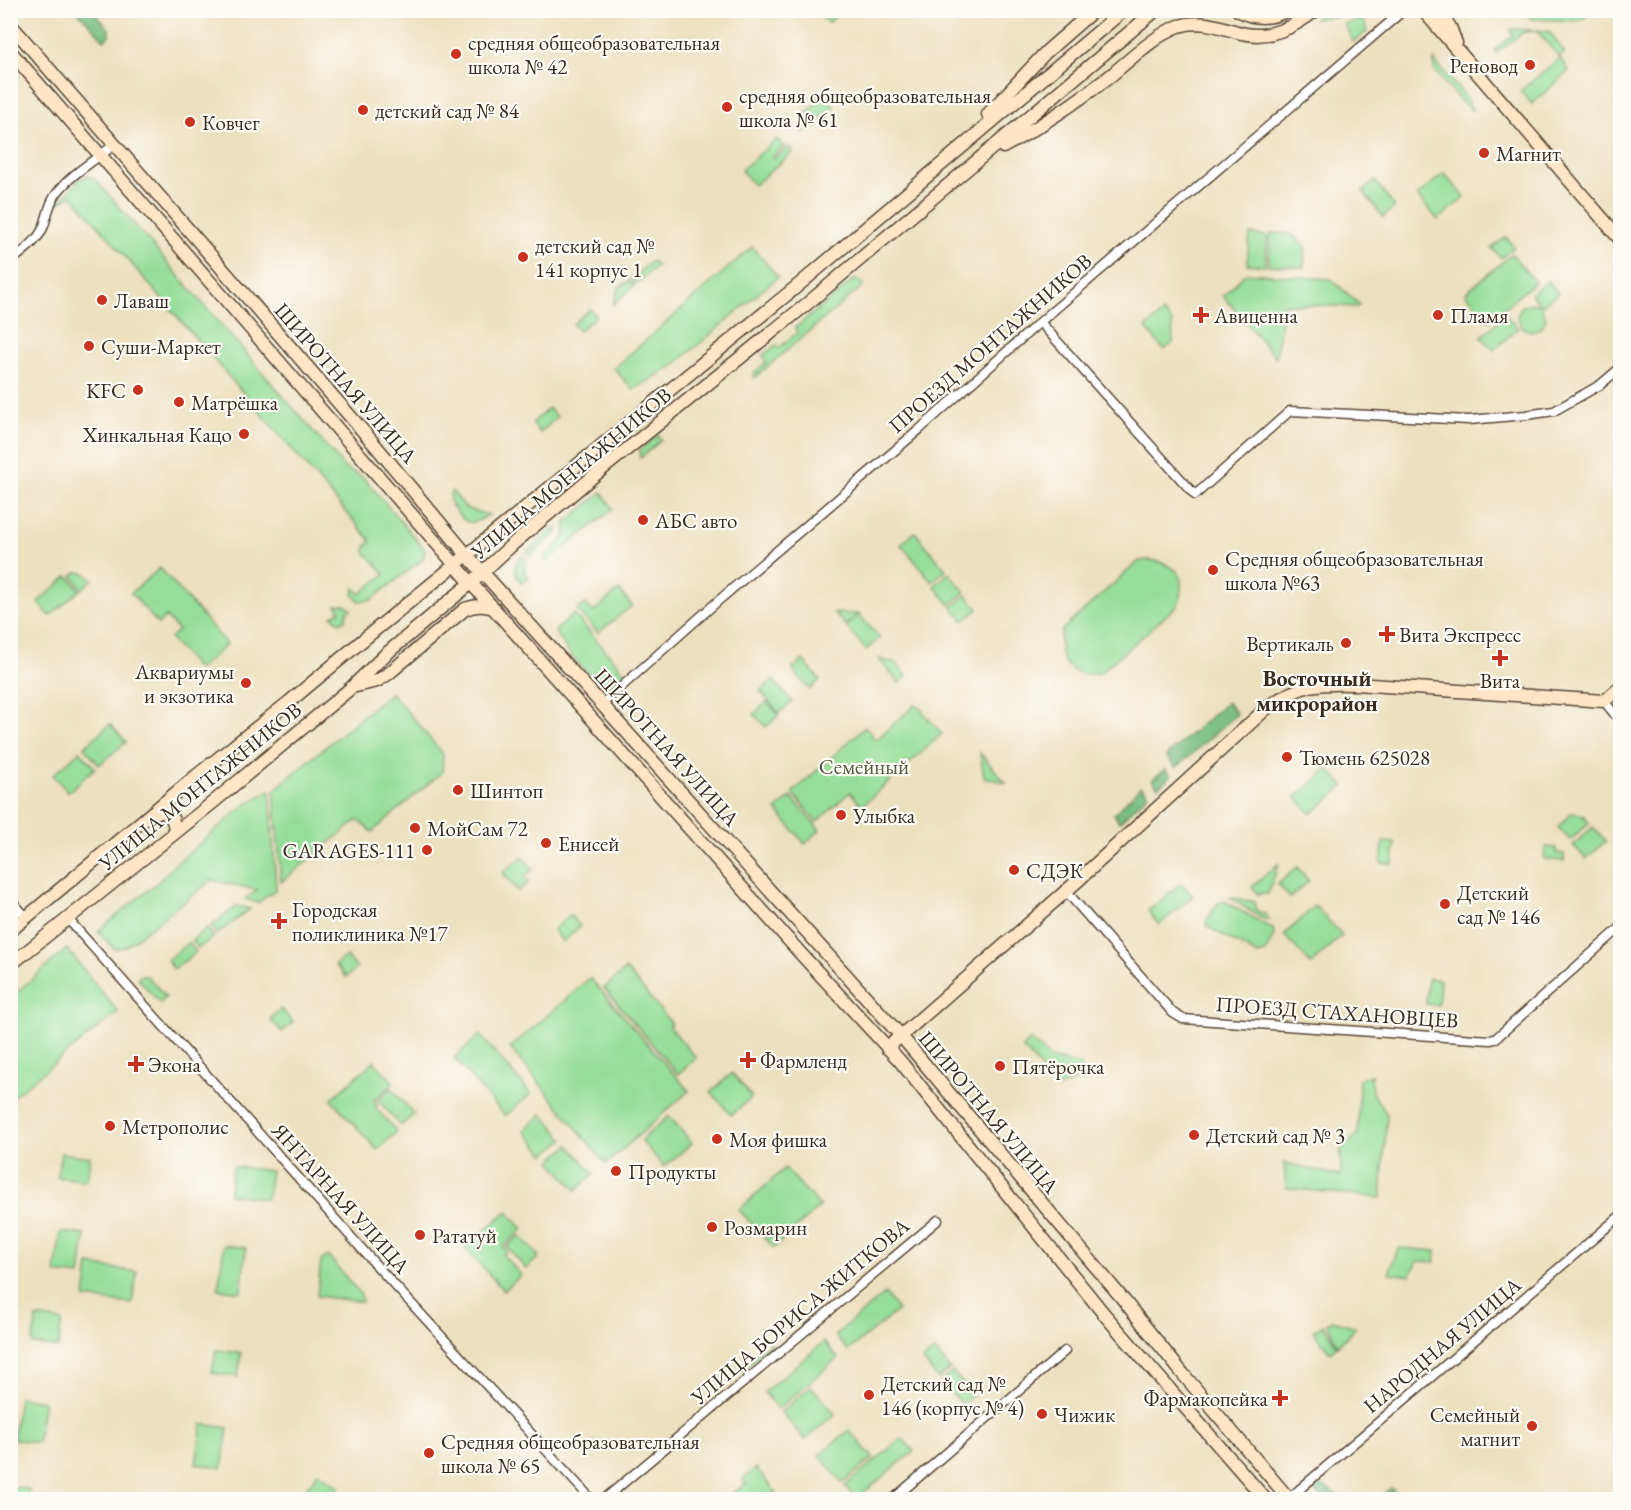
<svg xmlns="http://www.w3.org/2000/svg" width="1631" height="1510" viewBox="0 0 1631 1510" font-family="'EB Garamond',serif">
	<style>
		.green { fill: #95de99; stroke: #68845c; stroke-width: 1.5 }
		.forest { fill: #78bd81; stroke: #5a7450; stroke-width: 1.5 }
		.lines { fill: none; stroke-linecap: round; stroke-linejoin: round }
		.street-casing { stroke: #564536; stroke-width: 11 }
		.secondary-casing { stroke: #564536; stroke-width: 15 }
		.street { stroke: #fff; stroke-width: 8 }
		.secondary { stroke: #fde5c5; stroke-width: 12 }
		.poi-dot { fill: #c8321e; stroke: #fdfcf7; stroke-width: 2 }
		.labels { text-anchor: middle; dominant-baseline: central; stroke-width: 4.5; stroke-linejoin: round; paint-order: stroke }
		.poi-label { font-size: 21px; fill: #3b2a1e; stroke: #fdfcf7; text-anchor: start }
		.street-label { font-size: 21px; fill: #3b2a1e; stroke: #fdfcf7 }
		.park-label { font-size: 21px; fill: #52573d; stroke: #fdfcf7 }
		.neighbourhood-label { font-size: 22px; font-weight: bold; fill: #3b2a1e; stroke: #fdfcf7 }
	</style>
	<rect width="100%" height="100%" fill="#fdfcf7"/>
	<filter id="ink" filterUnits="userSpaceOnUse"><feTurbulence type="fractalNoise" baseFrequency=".0167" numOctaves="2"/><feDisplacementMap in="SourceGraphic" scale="12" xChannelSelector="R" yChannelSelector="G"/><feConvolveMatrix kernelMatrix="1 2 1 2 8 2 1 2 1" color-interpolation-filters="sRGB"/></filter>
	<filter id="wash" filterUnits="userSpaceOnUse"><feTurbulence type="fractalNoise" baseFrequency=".008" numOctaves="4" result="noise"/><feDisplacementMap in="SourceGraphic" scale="24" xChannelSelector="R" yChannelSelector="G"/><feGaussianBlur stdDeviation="1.35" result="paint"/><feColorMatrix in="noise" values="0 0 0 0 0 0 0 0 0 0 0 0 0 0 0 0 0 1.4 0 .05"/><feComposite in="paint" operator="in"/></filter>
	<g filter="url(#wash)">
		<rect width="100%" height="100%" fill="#ede0bf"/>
		<path class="green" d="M 1529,10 L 1591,10 L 1592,11 L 1582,20 L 1575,21 L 1531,19 L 1527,14 Z
			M 826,11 L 826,10 L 843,11 L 828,23 L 821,15 Z
			M 1325,11 L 1385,11 L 1313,19 Z
			M 1364,20 L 1367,32 L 1353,42 L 1344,23 Z
			M 1512,29 L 1549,31 L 1565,53 L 1559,57 L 1537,31 L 1524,32 L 1496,53 L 1495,49 L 1513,35 L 1510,30 Z
			M 1560,58 L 1569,71 L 1532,104 L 1520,91 Z
			M 1434,60 L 1464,95 L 1473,111 L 1461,102 L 1434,70 Z
			M 825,96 L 834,107 L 803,133 L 799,129 L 809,120 L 804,115 Z
			M 777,139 L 784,147 L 773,156 L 774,158 L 789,147 L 793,152 L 754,185 L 741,170 Z
			M 1444,173 L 1465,197 L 1438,220 L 1417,196 Z
			M 88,176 L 95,179 L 346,469 L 363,477 L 425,550 L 423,559 L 371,600 L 359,601 L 353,594 L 355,588 L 360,594 L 385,574 L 365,552 L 366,546 L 371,541 L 72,195 L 57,204 L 81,178 Z
			M 1375,181 L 1395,207 L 1383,217 L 1363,191 Z
			M 1271,233 L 1292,234 L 1305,246 L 1304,267 L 1268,265 Z
			M 1250,234 L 1268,236 L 1265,266 L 1247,264 Z
			M 1506,237 L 1514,247 L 1501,258 L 1492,248 Z
			M 752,247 L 778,277 L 672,367 L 633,390 L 614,368 Z
			M 1512,254 L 1535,282 L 1489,321 L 1465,293 Z
			M 652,261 L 657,266 L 635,284 L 631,279 Z
			M 1246,273 L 1331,279 L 1360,305 L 1357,307 L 1283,304 L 1276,358 L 1223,296 Z
			M 855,279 L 864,285 L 754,378 L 753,375 L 766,362 L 763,355 L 776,345 L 779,348 L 798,332 L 795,328 Z
			M 629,281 L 634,286 L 613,304 L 619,287 Z
			M 1548,281 L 1558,293 L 1541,306 L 1546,319 L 1541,328 L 1530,331 L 1521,327 L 1517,316 L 1521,307 L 1531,303 L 1540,305 L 1531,294 Z
			M 590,309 L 596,316 L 579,331 L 573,324 Z
			M 1163,312 L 1172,322 L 1173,343 L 1164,350 L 1146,328 Z
			M 1505,315 L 1518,328 L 1494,350 L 1481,337 Z
			M 549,408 L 557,417 L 540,433 L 532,423 Z
			M 658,435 L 661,440 L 640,458 L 640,450 Z
			M 452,491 L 467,509 L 489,515 C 465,529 465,522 450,503 L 450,494 Z
			M 602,492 L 613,509 L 547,562 L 544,557 C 555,547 570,539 565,523 Z
			M 556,527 L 556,534 L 530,556 L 527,552 Z
			M 915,532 L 946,570 L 932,582 L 901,544 Z
			M 522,556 L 526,560 L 524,571 L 529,578 L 522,583 C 514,573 512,566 522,556 Z
			M 1151,560 C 1181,566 1186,577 1178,605 L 1100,673 C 1068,679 1055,659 1062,630 L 1139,561 Z
			M 160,568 L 227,644 L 198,670 L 170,638 L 178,630 L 166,617 L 158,624 L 131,593 Z
			M 77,572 L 84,573 L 93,579 L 82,589 L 72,576 Z
			M 949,573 L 965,592 L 950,605 L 934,586 Z
			M 68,576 L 80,590 L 50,616 L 38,602 Z
			M 619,590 L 632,606 L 598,633 L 577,610 L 586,604 L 593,612 Z
			M 967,595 L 978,609 L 964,621 L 952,607 Z
			M 337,605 L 345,605 L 351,609 L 347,612 L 346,619 L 340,623 L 332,616 L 340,611 Z
			M 834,613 L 859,614 L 845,625 Z
			M 574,614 L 626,674 L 609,689 L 603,690 L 571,656 L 555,631 Z
			M 859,615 L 880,638 L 866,650 L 846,626 Z
			M 879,659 L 896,663 L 907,676 L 899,683 Z
			M 803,660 L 820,680 L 810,690 L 792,669 Z
			M 773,680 L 792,702 L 779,713 L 760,691 Z
			M 391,692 L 443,754 L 442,772 L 372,832 L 358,820 L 281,882 L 274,790 Z
			M 767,702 L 779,715 L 766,727 L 754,714 Z
			M 916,704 L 942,734 L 862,806 L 850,792 L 817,822 L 792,793 L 865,727 L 876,740 Z
			M 110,724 L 126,742 L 99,765 L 84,747 Z
			M 80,751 L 95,768 L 68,792 L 53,775 Z
			M 980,753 L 1006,783 L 984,777 Z
			M 1328,769 L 1344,786 L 1311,814 L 1296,797 Z
			M 270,790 L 276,889 L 258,903 L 245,899 L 257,890 L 212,880 L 125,947 L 114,949 L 98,931 L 159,881 L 174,865 L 245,805 Z
			M 791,797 L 820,830 L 805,844 L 776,810 Z
			M 1572,813 L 1583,815 L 1589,823 L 1570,840 L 1558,827 Z
			M 1593,827 L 1606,841 L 1586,859 L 1573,845 Z
			M 1383,842 L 1395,843 L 1393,864 L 1381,863 Z
			M 1545,847 L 1556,848 L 1556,853 L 1564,854 L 1564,861 L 1544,859 Z
			M 522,857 L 533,869 L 525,876 L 529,882 L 518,891 L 503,873 Z
			M 1279,863 L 1268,894 L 1262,893 L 1259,895 L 1252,887 Z
			M 1297,867 L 1309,881 L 1290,898 L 1278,884 Z
			M 1181,883 L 1193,896 L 1159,925 L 1148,911 Z
			M 1229,897 L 1255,902 L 1256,909 L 1261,913 L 1266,914 L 1269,920 L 1261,918 Z
			M 1224,901 L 1273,929 L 1274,935 L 1265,953 L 1258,955 L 1208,927 L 1206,921 L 1218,903 Z
			M 237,906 L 250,909 L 217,934 L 211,926 Z
			M 1315,906 L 1342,935 L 1311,964 L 1284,935 Z
			M 570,915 L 580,926 L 563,942 L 553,930 Z
			M 207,928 L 214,937 L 198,948 L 192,940 Z
			M 189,942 L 196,952 L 174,969 L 167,960 Z
			M 67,949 L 118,1012 L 11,1098 L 11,997 Z
			M 346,956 L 357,968 L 346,977 L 335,965 Z
			M 626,969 L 672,1024 L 669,1026 L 696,1058 L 678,1074 L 604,988 Z
			M 141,975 L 147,976 L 166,997 L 160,1003 L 138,979 Z
			M 590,978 L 689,1091 L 606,1164 L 510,1048 Z
			M 1428,978 L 1440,980 L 1438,1005 L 1426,1004 Z
			M 281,1009 L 293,1022 L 282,1032 L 270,1019 Z
			M 480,1035 L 531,1094 L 505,1116 L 454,1058 Z
			M 1031,1040 L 1050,1058 L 1080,1065 L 1087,1076 L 1058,1088 L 1022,1047 Z
			M 374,1061 L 394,1083 L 374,1100 L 378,1105 L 375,1107 L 397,1132 L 377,1150 L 331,1099 Z
			M 732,1073 L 752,1097 L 731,1115 L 711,1092 Z
			M 1371,1075 L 1372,1093 L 1387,1114 L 1381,1198 L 1286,1188 L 1284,1163 L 1341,1176 L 1341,1149 L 1358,1134 L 1359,1079 Z
			M 391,1088 L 414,1114 L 401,1126 L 378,1100 Z
			M 542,1114 L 564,1139 L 545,1155 L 524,1130 Z
			M 669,1116 L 692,1143 L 664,1167 L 641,1140 Z
			M 569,1145 L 594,1174 L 576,1190 L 551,1161 Z
			M 61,1153 L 90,1157 L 87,1181 L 57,1177 Z
			M 233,1166 L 271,1171 L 267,1199 L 229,1194 Z
			M 785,1168 L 820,1206 L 774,1248 L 739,1210 Z
			M 507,1211 L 523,1229 L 503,1247 L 507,1252 L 503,1255 L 521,1275 L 504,1291 L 465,1248 Z
			M 61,1232 L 85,1235 L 80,1276 L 55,1273 Z
			M 520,1235 L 539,1257 L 526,1269 L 507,1247 Z
			M 224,1245 L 246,1248 L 241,1292 L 218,1289 Z
			M 1398,1248 L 1436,1251 L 1435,1262 L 1418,1261 L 1410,1276 L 1389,1273 Z
			M 328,1256 L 361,1295 L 362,1302 L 317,1296 L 321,1261 Z
			M 89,1265 L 137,1272 L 132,1304 L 85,1298 Z
			M 885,1294 L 898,1310 L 848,1351 L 835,1335 Z
			M 37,1317 L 62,1321 L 58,1348 L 32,1344 Z
			M 1332,1320 L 1356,1327 L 1338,1346 L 1327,1323 Z
			M 1324,1325 L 1337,1346 L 1330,1352 L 1313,1331 Z
			M 824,1342 L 838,1358 L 778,1409 L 764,1392 Z
			M 770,1343 L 772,1345 L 742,1371 L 739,1368 Z
			M 216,1350 L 241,1353 L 238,1377 L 212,1373 Z
			M 934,1350 L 950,1369 L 938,1379 L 923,1360 Z
			M 953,1372 L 972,1395 L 961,1404 L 941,1381 Z
			M 811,1386 L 835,1414 L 805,1440 L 781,1412 Z
			M 19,1397 L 44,1401 L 37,1443 L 13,1439 Z
			M 202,1424 L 228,1428 L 222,1468 L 196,1464 Z
			M 849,1430 L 873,1458 L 843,1483 L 819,1455 Z
			M 902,1438 L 914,1451 L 856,1499 L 845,1486 Z
			M 756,1468 L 776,1492 L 767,1499 L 726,1499 L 746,1483 L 743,1479 Z
			M 318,1472 L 339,1487 L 330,1499 L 299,1499 Z
			M 10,1486 L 29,1489 L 28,1499 L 11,1499 Z"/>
		<path class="forest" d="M 77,11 L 93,11 L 109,29 L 109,36 L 104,40 Z
			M 1227,702 L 1237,714 L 1176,768 L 1166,756 Z
			M 1165,769 L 1171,776 L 1158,787 L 1152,780 Z
			M 1141,786 L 1149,794 L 1119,822 L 1114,814 Z
			M 1320,1485 L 1345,1499 L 1323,1499 L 1313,1490 Z
			M 1391,1488 L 1401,1499 L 1377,1499 Z"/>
	</g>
	<g filter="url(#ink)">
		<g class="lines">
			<g class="street-casing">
				<path id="street" d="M 10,262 C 22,252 37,242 43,228 C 48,216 48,204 57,193 C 71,174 95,160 114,145
					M 1040,322 L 1195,495 L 1290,411 L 1469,420 L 1526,415 L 1554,411 L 1600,385 L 1620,368
					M 1604,701 L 1620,721
					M 602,704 L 718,601 L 920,429 L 1040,322 L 1404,10
					M 1066,891 L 1173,1013 L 1183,1019 L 1490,1040 L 1495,1039 L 1620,928
					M 10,899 L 26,917
					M 67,918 L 376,1265 L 592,1500
					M 603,1500 L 938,1220
					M 892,1500 L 1065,1351
					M 1287,1500 L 1620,1216"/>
			</g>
			<g class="secondary-casing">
				<path id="secondary" d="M 1238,10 C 1255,20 1271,19 1288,10
					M 1423,10 L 1620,239
					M 1438,10 L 1450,27 L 1456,43
					M 10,24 L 369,438 L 467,555 L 901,1036 L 1122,1298 L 1183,1374 L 1290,1500
					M 10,51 L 471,583 L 801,954 L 900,1061 L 1104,1314 L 1266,1500
					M 988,114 L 1046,52 L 1094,10
					M 1003,147 C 1040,127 1075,103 1109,77 C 1127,62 1158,33 1179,26 C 1201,19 1220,27 1241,33 C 1270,40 1294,27 1316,10
					M 352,687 L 377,681 L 388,674 L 465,609 C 476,605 483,605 494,608
					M 153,812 L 164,812 L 172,818 L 175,827 L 172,835
					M 10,931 L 196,776 L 289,702 L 375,630 L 795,288 L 1124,10
					M 10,965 L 211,804 L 351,688 L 386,654 L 471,583 L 514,543 L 595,475 L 808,303 L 1156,10
					M 887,1048 L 1073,885 L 1269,706 C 1302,683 1317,683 1356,684 L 1604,701 L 1620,688"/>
			</g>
			<use href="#street" class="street"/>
			<use href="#secondary" class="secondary"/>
		</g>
	</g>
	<g class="poi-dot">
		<circle cx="456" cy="54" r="6"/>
		<circle cx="1530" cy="65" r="6"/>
		<circle cx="727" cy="107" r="6"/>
		<circle cx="363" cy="110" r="6"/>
		<circle cx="190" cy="122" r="6"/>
		<circle cx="1484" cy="153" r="6"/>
		<circle cx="523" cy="257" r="6"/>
		<circle cx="102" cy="300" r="6"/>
		<path d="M1198 306h6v6h6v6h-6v6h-6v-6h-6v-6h6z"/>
		<circle cx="1438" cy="315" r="6"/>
		<circle cx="89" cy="346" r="6"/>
		<circle cx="138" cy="390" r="6"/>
		<circle cx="179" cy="402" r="6"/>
		<circle cx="244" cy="434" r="6"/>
		<circle cx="643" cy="520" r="6"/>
		<circle cx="1213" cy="570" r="6"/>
		<path d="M1384 625h6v6h6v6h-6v6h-6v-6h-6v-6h6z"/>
		<circle cx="1346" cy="643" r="6"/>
		<path d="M1497 649h6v6h6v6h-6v6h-6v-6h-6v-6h6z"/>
		<circle cx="246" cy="683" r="6"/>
		<circle cx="1287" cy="757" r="6"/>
		<circle cx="458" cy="790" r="6"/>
		<circle cx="841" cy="815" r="6"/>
		<circle cx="415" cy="828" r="6"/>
		<circle cx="546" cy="843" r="6"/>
		<circle cx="427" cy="850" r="6"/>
		<circle cx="1014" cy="870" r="6"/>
		<circle cx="1445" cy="904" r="6"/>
		<path d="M276 912h6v6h6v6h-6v6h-6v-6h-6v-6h6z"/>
		<path d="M745 1051h6v6h6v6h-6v6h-6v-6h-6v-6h6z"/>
		<path d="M133 1055h6v6h6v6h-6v6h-6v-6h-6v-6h6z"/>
		<circle cx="1000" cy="1066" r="6"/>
		<circle cx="110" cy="1126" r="6"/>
		<circle cx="1194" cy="1135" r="6"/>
		<circle cx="717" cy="1139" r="6"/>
		<circle cx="616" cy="1171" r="6"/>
		<circle cx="712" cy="1227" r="6"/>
		<circle cx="420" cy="1235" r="6"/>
		<circle cx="869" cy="1395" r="6"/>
		<path d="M1277 1389h6v6h6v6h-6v6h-6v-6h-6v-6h6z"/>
		<circle cx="1042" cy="1414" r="6"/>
		<circle cx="1532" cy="1426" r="6"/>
		<circle cx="429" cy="1453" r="6"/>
	</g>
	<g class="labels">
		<g class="poi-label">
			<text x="468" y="42">средняя общеобразовательная<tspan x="468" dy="24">школа № 42</tspan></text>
			<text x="1518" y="65" text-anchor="end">Реновод</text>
			<text x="739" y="95">средняя общеобразовательная<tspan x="739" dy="24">школа № 61</tspan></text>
			<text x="375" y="110">детский сад № 84</text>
			<text x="202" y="122">Ковчег</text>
			<text x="1496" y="153">Магнит</text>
			<text x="535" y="245">детский сад №<tspan x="535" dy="24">141 корпус 1</tspan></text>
			<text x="114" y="300">Лаваш</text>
			<text x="1214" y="315">Авиценна</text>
			<text x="1450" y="315">Пламя</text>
			<text x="101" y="346">Суши-Маркет</text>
			<text x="126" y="390" text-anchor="end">KFC</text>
			<text x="191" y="402">Матрёшка</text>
			<text x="232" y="434" text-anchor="end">Хинкальная Кацо</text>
			<text x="655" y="520">АБС авто</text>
			<text x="1225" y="558">Средняя общеобразовательная<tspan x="1225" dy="24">школа №63</tspan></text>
			<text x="1399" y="634">Вита Экспресс</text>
			<text x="1334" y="643" text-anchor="end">Вертикаль</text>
			<text x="234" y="671" text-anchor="end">Аквариумы<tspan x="234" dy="24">и экзотика</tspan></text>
			<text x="1500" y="680" text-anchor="middle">Вита</text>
			<text x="1299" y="757">Тюмень 625028</text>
			<text x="470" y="790">Шинтоп</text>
			<text x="853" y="815">Улыбка</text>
			<text x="427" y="828">МойСам 72</text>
			<text x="558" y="843">Енисей</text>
			<text x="415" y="850" text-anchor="end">GARAGES-111</text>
			<text x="1026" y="870">СДЭК</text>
			<text x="1457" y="892">Детский<tspan x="1457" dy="24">сад № 146</tspan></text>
			<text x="292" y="909">Городская<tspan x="292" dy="24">поликлиника №17</tspan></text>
			<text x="760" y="1060">Фармленд</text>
			<text x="148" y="1064">Экона</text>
			<text x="1012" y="1066">Пятёрочка</text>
			<text x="122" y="1126">Метрополис</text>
			<text x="1206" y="1135">Детский сад № 3</text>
			<text x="729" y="1139">Моя фишка</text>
			<text x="628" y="1171">Продукты</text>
			<text x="724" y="1227">Розмарин</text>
			<text x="432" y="1235">Рататуй</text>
			<text x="881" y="1383">Детский сад №<tspan x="881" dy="24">146 (корпус № 4)</tspan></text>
			<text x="1268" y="1398" text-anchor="end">Фармакопейка</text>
			<text x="1054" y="1414">Чижик</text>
			<text x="1520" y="1414" text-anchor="end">Семейный<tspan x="1520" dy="24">магнит</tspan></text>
			<text x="441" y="1441">Средняя общеобразовательная<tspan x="441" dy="24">школа № 65</tspan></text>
		</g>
		<g class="street-label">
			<text transform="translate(990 343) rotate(-41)">ПРОЕЗД МОНТАЖНИКОВ</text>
			<text transform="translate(346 383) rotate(49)">ШИРОТНАЯ УЛИЦА</text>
			<text transform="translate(571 473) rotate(-40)">УЛИЦА МОНТАЖНИКОВ</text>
			<text transform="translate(667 747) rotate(48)">ШИРОТНАЯ УЛИЦА</text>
			<text transform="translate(200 786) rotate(-39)">УЛИЦА МОНТАЖНИКОВ</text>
			<text transform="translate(1337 1012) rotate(4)">ПРОЕЗД СТАХАНОВЦЕВ</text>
			<text transform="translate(989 1112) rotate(50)">ШИРОТНАЯ УЛИЦА</text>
			<text transform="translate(341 1198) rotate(48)">ЯНТАРНАЯ УЛИЦА</text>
			<text transform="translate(800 1311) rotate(-40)">УЛИЦА БОРИСА ЖИТКОВА</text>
			<text transform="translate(1442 1345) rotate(-40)">НАРОДНАЯ УЛИЦА</text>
		</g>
		<g class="park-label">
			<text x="864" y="766">Семейный</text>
		</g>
		<g class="neighbourhood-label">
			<text x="1317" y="678">Восточный<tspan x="1317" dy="25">микрорайон</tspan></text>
		</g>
	</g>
	<rect width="1631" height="1510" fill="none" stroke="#fdfcf7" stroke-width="36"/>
</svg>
